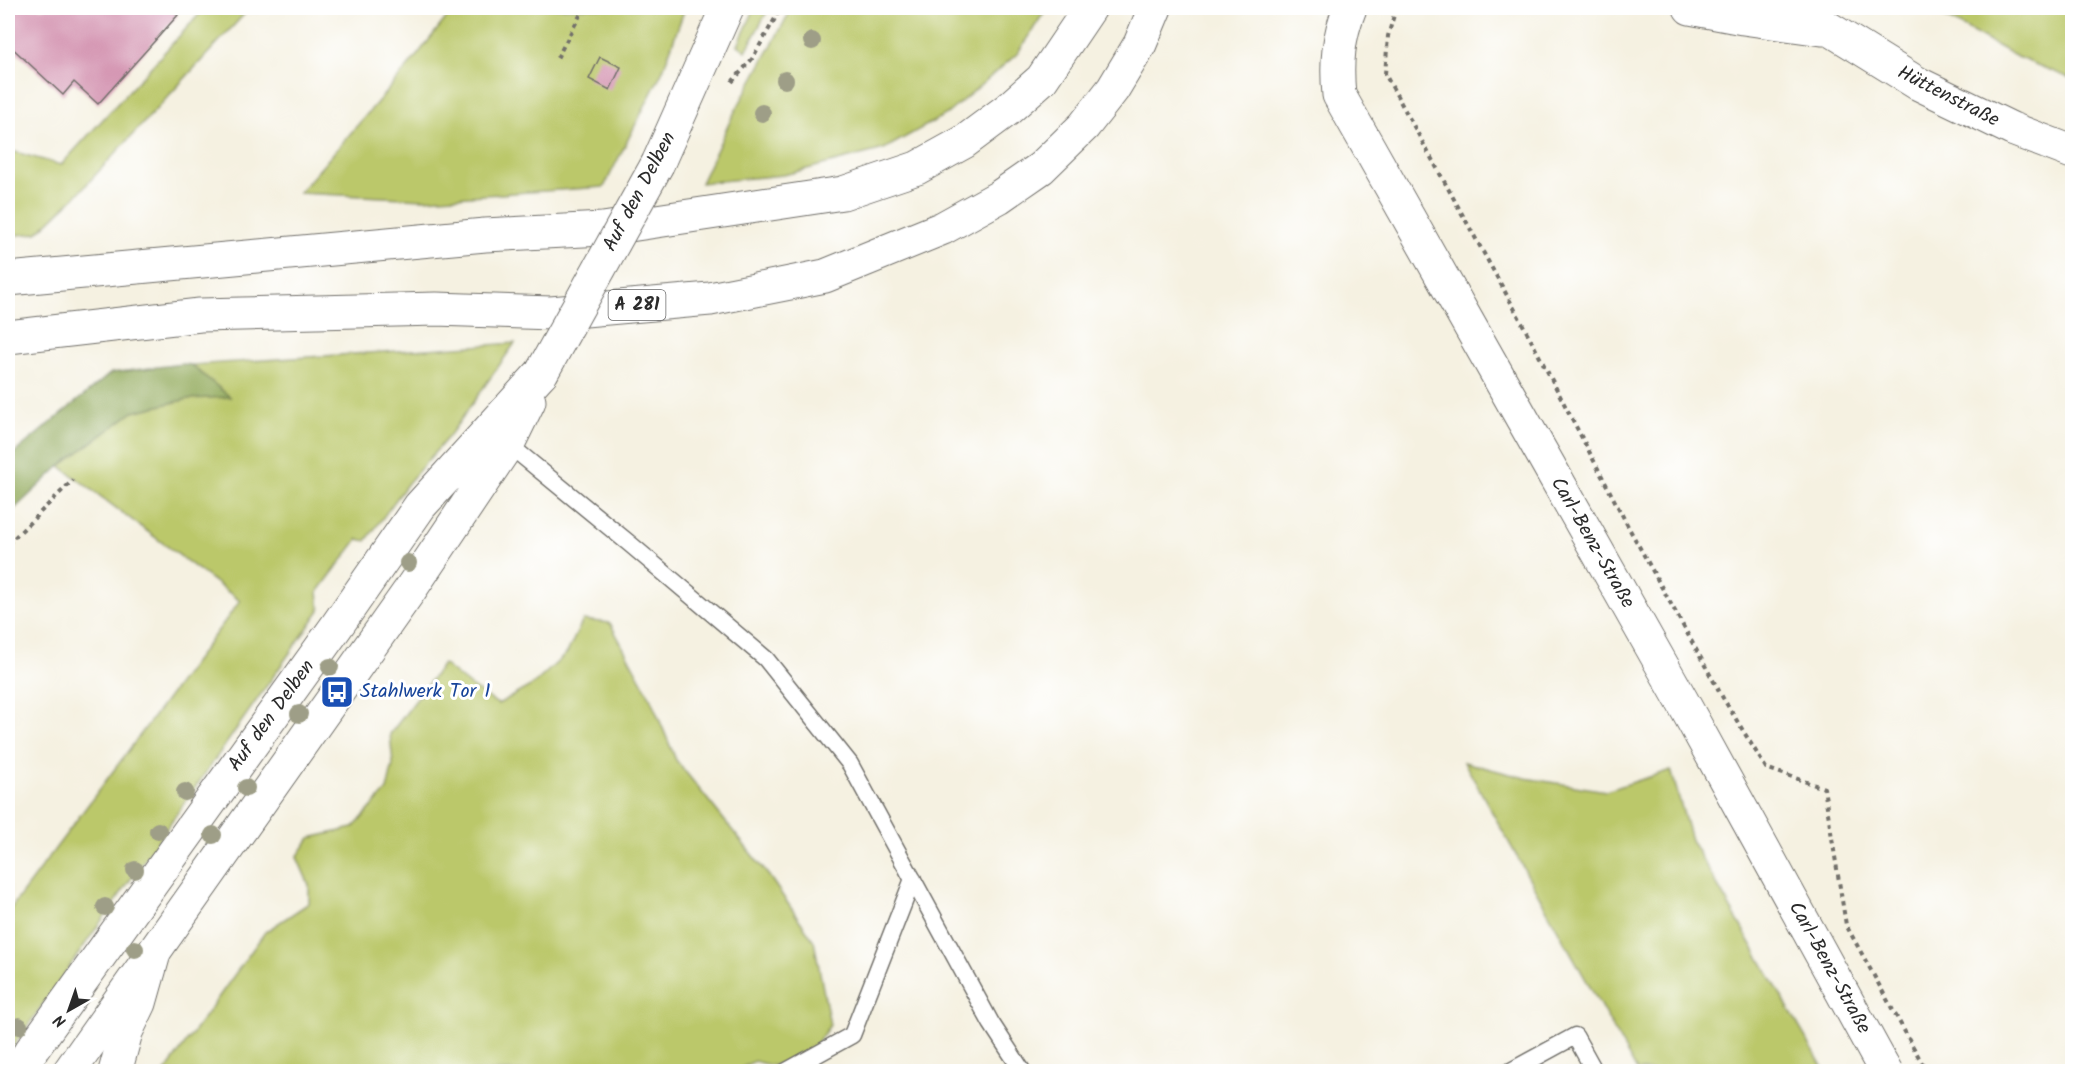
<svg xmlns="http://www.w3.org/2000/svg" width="2080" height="1079" viewBox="0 0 2080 1079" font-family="Kalam,sans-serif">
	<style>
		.green { fill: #bbc86a; stroke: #737a4a; stroke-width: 1.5 }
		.forest { fill: #94ac5e; stroke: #606c44; stroke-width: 1.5 }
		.building { fill: #d598b4 }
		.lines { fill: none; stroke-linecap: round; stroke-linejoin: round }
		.lane-casing { stroke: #72706b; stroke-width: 19 }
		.street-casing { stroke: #72706b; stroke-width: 35 }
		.secondary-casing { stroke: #72706b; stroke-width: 35 }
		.highway-casing { stroke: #72706b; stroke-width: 35 }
		.path { stroke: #72706b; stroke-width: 4; stroke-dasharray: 4.5 4.5; stroke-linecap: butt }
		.lane { stroke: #fff; stroke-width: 16 }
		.street { stroke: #fff; stroke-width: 33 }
		.secondary { stroke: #fff; stroke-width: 33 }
		.highway { stroke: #fff; stroke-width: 33 }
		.secondary-bridge-casing { stroke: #72706b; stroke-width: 35; stroke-linecap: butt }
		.secondary-bridge { stroke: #fff; stroke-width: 33 }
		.tree { fill: #9e9e87 }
		.labels { text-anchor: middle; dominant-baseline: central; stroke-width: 6; stroke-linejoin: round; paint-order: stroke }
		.shield { fill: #fff; stroke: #6b6b6b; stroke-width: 1.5 }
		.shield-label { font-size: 18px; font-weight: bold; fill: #2b2b2b }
		.street-label { font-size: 20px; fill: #2b2b2b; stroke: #fff }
		.transit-label { font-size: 20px; fill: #164399; stroke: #fff; text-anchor: start }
	</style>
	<rect width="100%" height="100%" fill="#fff"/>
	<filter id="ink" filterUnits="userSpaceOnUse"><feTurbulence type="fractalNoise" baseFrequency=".0167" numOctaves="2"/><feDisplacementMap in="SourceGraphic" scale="12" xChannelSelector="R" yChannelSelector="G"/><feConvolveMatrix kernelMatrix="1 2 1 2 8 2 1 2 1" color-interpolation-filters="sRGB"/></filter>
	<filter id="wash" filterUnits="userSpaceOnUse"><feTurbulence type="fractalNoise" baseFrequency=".008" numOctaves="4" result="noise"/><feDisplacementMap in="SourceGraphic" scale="24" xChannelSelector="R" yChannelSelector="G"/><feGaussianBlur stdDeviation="1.35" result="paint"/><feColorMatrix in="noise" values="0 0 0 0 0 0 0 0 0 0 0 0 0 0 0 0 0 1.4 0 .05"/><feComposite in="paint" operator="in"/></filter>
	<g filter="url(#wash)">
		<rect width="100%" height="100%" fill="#f5f1e1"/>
		<path class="green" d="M 205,8 L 250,8 L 75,197 L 37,233 L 8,236 L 8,150 L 61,165 Z
			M 454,8 L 685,8 L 663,70 L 604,187 L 424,199 L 299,193 L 411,63 Z
			M 755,8 L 769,8 L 746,51 L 738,45 Z
			M 792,8 L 1047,8 L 1017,54 L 947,114 L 884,149 L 784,175 L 701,183 L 732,117 Z
			M 1929,8 L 2072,8 L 2072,79 L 2017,57 Z
			M 515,343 L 450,435 L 408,483 L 366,541 L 358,539 L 318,592 L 320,610 L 8,1054 L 8,912 L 240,601 L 60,466 L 133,412 L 188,399 L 229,396 L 191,365 Z
			M 583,620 L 610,623 L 650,697 L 676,760 L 769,876 L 814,941 L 830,1025 L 811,1051 L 773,1066 L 754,1061 L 736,1071 L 165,1072 L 265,932 L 309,903 L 309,885 L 297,857 L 310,838 L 353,828 L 387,790 L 393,764 L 390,734 L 443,664 L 468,684 L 498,704 L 534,684 L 567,653 Z
			M 1464,762 L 1525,778 L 1606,791 L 1671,770 L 1691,840 L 1825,1071 L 1637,1071 Z"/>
		<path class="forest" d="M 182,364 L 191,365 L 230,397 L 188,399 L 133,412 L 60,466 L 8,515 L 8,458 L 111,373 Z"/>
		<g id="blocks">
			<path class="building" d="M 8,8 L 170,8 L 178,15 L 98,104 L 74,82 L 63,95 L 8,44 Z
				M 600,57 L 621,67 L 610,90 L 589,79 Z"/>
		</g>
	</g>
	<g filter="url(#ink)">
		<use href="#blocks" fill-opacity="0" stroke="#72706b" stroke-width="1.5"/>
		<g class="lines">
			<g class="lane-casing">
				<path id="lane" d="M 508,444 L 630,544 L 766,659 L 850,764 L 991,1023 L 1023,1072
					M 785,1072 L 852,1035 L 913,879
					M 1509,1072 L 1575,1036 L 1595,1072"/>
			</g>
			<g class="street-casing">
				<path id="street" d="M 1690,8 L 1743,18 L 1822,29
					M 1796,8 L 1917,83 L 2012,129 L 2072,152
					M 115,1072 L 126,1032 L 140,1003 L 153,957"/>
			</g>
			<g class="secondary-casing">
				<path id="secondary" d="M 1350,8 C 1338,37 1336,64 1339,95 L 1681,699 L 1886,1072
					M 658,163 L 727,8
					M 16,1072 L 336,627 L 420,506 L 542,372
					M 69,1072 L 410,590 L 508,444 L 529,401"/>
			</g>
			<g class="highway-casing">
				<path id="highway" d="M 8,279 L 485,235 L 603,229 L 843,193 L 917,168 L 964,142 L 1007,110 L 1042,79 L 1090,8
					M 8,337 L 200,315 L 436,309 L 551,313 L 710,299 L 825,276 L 943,228 L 999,197 L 1041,168 L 1084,126 L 1113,89 L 1140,44 L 1155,8"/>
			</g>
			<path class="path" d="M 1396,8 L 1388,36 L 1385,74 L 1520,319 L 1630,530 L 1723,698 L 1766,768 L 1824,788 L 1846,925 L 1927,1072
				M 557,58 L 584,8
				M 732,82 L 752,59 L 781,8
				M 8,544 L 73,480"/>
			<use href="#lane" class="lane"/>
			<use href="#street" class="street"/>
			<use href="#secondary" class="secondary"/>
			<use href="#highway" class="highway"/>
			<g class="secondary-bridge-casing">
				<path id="secondary-bridge" d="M 542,372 L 658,163"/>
			</g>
			<use href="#secondary-bridge" class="secondary-bridge"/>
		</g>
		<g class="tree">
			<circle cx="812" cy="41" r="9"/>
			<circle cx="785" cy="80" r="9"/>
			<circle cx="762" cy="113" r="9"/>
			<circle cx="408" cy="563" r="9"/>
			<circle cx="330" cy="667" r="9"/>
			<circle cx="299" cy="714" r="9"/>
			<circle cx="246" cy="788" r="9"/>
			<circle cx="185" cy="792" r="9"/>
			<circle cx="158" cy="831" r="9"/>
			<circle cx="213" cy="835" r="9"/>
			<circle cx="135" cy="870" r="9"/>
			<circle cx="105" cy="907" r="9"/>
			<circle cx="135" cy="949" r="9"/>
			<circle cx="19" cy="1026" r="9"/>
		</g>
	</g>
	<defs>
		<g id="bus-square" transform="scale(1.725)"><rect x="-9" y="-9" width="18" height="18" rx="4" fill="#1a4fb4" stroke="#fff"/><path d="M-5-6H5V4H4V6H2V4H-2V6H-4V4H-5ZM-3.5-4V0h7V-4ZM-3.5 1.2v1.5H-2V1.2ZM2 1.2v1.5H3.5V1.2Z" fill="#fff"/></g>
	</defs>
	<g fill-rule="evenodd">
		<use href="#bus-square" x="337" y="692"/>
	</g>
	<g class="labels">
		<rect class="shield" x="608.5" y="290" width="57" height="30" rx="4.5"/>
		<g class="shield-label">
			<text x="637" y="305">A 281</text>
		</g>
		<g class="street-label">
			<text transform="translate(1948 97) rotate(27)">Hüttenstraße</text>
			<text transform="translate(640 192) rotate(-62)">Auf den Delben</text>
			<text transform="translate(1592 543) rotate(60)">Carl-Benz-Straße</text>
			<text transform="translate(272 716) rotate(-54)">Auf den Delben</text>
			<text transform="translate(1829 968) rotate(61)">Carl-Benz-Straße</text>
		</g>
		<g class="transit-label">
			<text x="360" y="692">Stahlwerk Tor 1</text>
		</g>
	</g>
	<rect width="2080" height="1079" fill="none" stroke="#fff" stroke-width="30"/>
	<g transform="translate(69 1010) rotate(220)" stroke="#ffffff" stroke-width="4.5" paint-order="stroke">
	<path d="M0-4.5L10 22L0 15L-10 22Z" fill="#2b2b2b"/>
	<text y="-9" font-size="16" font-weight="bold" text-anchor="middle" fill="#2b2b2b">N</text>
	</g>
</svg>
